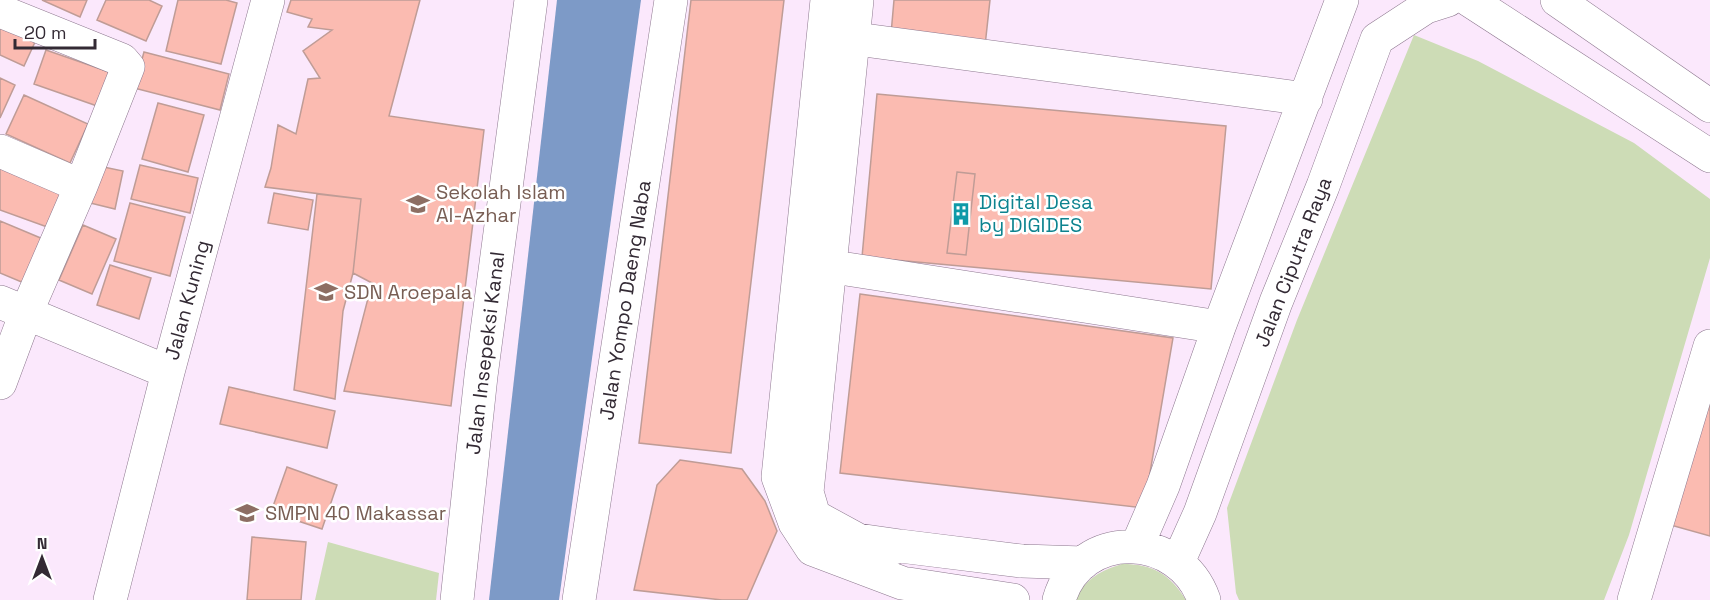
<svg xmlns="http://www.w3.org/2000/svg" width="1710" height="600" viewBox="0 0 1710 600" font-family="'Space Grotesk',sans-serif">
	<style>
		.green { fill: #cddcb6 }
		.water { fill: #7d9ac7 }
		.building { fill: #fbbbb1; stroke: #bf9c96; stroke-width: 1.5 }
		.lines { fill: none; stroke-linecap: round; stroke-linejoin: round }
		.minor-casing { stroke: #8d788f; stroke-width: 34 }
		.major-casing { stroke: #8d788f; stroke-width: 34 }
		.minor { stroke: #fff; stroke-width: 33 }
		.major { stroke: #fff; stroke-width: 33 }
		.labels { text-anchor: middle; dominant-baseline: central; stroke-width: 5; stroke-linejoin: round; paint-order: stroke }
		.education-label { font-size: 20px; fill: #785e54; stroke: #fff; text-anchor: start }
		.culture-label { font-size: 20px; fill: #0d838f; stroke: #fff; text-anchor: start }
		.street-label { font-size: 20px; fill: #332a34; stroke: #fff }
	</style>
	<rect width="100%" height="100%" fill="#fbe8fc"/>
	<path class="green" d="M 1414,35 L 1478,61 L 1634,143 L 1710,199 L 1710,258 L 1629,535 L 1604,600 L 1239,600 L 1236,593 L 1227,508 L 1297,320 Z
		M 328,542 L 439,573 L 436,600 L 315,600 Z
		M 1122,564 C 1153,564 1170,574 1186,600 L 1076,600 C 1084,579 1102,570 1122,564 Z"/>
	<path class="water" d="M 557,0 L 641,0 L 559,600 L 489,600 Z"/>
	<path class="building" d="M 42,0 L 87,0 L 80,17 Z
		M 106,0 L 149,0 L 162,6 L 146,41 L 97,20 Z
		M 178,0 L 226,0 L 237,3 L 221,64 L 166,51 Z
		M 291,0 L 420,0 L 389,116 L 484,130 L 451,406 L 344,391 L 372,283 L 353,273 L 361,199 L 265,187 L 271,168 L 278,125 L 296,134 L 308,79 L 320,78 L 303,51 L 332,30 L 308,27 L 312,19 L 287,12 Z
		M 691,0 L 784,0 L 731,453 L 639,443 Z
		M 894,0 L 990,0 L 985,46 L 891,34 Z
		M 0,25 L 35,42 L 24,66 L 0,55 Z
		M 46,50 L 112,73 L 100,107 L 34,84 Z
		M 144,52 L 229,74 L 220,110 L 134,88 Z
		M 0,78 L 15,85 L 0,118 Z
		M 877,94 L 1226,126 L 1211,289 L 862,257 Z
		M 24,95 L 88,124 L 70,163 L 6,134 Z
		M 158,103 L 204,115 L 188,172 L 142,159 Z
		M 0,164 L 64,187 L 50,228 L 0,210 Z
		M 94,165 L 123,171 L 115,209 L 86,202 Z
		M 140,165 L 198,178 L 190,213 L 131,199 Z
		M 957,172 L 975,174 L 966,255 L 947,253 Z
		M 274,193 L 313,200 L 308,230 L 268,223 Z
		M 317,194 L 361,199 L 353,273 L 343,311 L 335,399 L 294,390 Z
		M 130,203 L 185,217 L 170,276 L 114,261 Z
		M 0,221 L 43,239 L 24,283 L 0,273 Z
		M 83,225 L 116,239 L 92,294 L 59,280 Z
		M 110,265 L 151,278 L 139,319 L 97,305 Z
		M 860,294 L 1173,338 L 1144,508 L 840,473 Z
		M 1710,376 L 1710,536 L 1667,524 Z
		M 229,387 L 335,411 L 327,448 L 220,424 Z
		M 680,460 L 742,469 L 765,501 L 777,531 L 747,600 L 722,600 L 634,590 L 657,485 Z
		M 287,467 L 337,485 L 322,529 L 271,512 Z
		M 252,537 L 306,542 L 301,600 L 247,600 Z"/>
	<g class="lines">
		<g class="minor-casing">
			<path id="minor" d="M 827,0 L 778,477 L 795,523 L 812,549 L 902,583 L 1013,600
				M 857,0 L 807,492 L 814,516 L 858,540 L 900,546
				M 0,11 L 122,60 L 128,67 L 81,186 L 26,313 L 0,383
				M 834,36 L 1306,99
				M 0,151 L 81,186
				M 808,263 L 1219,327
				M 0,302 L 168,372
				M 1137,546 L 1163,486 L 1219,327 L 1342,0
				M 882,558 L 887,550 L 900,546 L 1022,561 L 1083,563
				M 1178,562 L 1200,513 L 1276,302 L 1323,186 L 1377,39 L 1426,7 L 1448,0
				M 110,600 L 168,372 L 268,0
				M 457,600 L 481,376 L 531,0
				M 579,600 L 671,0
				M 1059,600 C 1080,527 1180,531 1204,600
				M 1634,600 L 1710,346"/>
		</g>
		<g class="major-casing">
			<path id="major" d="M 1469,0 L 1710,156
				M 1557,0 L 1710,106"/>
		</g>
		<use href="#minor" class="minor"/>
		<use href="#major" class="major"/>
	</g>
	<defs>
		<g id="school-bare" transform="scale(1.8)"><path d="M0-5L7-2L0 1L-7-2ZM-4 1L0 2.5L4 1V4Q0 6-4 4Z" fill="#8d6e63" stroke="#fff" stroke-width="2.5" paint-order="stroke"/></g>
		<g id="building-bare" transform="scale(1.8)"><path d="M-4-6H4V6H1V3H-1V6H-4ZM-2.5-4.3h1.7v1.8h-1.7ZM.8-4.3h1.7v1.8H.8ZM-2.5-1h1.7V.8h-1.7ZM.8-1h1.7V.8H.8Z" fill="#0f9aa8" stroke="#fff" stroke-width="2.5" paint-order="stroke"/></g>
	</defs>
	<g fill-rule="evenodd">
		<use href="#school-bare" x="418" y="204"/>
		<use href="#building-bare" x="961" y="214"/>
		<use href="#school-bare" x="326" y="292"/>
		<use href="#school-bare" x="247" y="513"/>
	</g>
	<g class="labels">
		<g class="education-label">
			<text x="436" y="192">Sekolah Islam<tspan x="436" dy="23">Al-Azhar</tspan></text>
			<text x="344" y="292">SDN Aroepala</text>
			<text x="265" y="513">SMPN 40 Makassar</text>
		</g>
		<g class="culture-label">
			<text x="979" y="202">Digital Desa<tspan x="979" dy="23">by DIGIDES</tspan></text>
		</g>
		<g class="street-label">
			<text transform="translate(1293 262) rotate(-69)">Jalan Ciputra Raya</text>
			<text transform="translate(187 300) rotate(-75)">Jalan Kuning</text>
			<text transform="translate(625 300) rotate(-81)">Jalan Yompo Daeng Naba</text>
			<text transform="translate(485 353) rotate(-83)">Jalan Insepeksi Kanal</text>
		</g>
	</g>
	<g transform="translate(42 558)" stroke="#ffffff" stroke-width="4.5" paint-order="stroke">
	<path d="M0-4.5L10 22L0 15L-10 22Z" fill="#332a34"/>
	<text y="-9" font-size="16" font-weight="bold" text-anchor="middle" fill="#332a34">N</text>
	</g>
	<path d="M15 39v9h80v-9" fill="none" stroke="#332a34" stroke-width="3"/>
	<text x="24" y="39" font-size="18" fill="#332a34" stroke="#ffffff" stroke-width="4.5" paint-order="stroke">20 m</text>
</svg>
